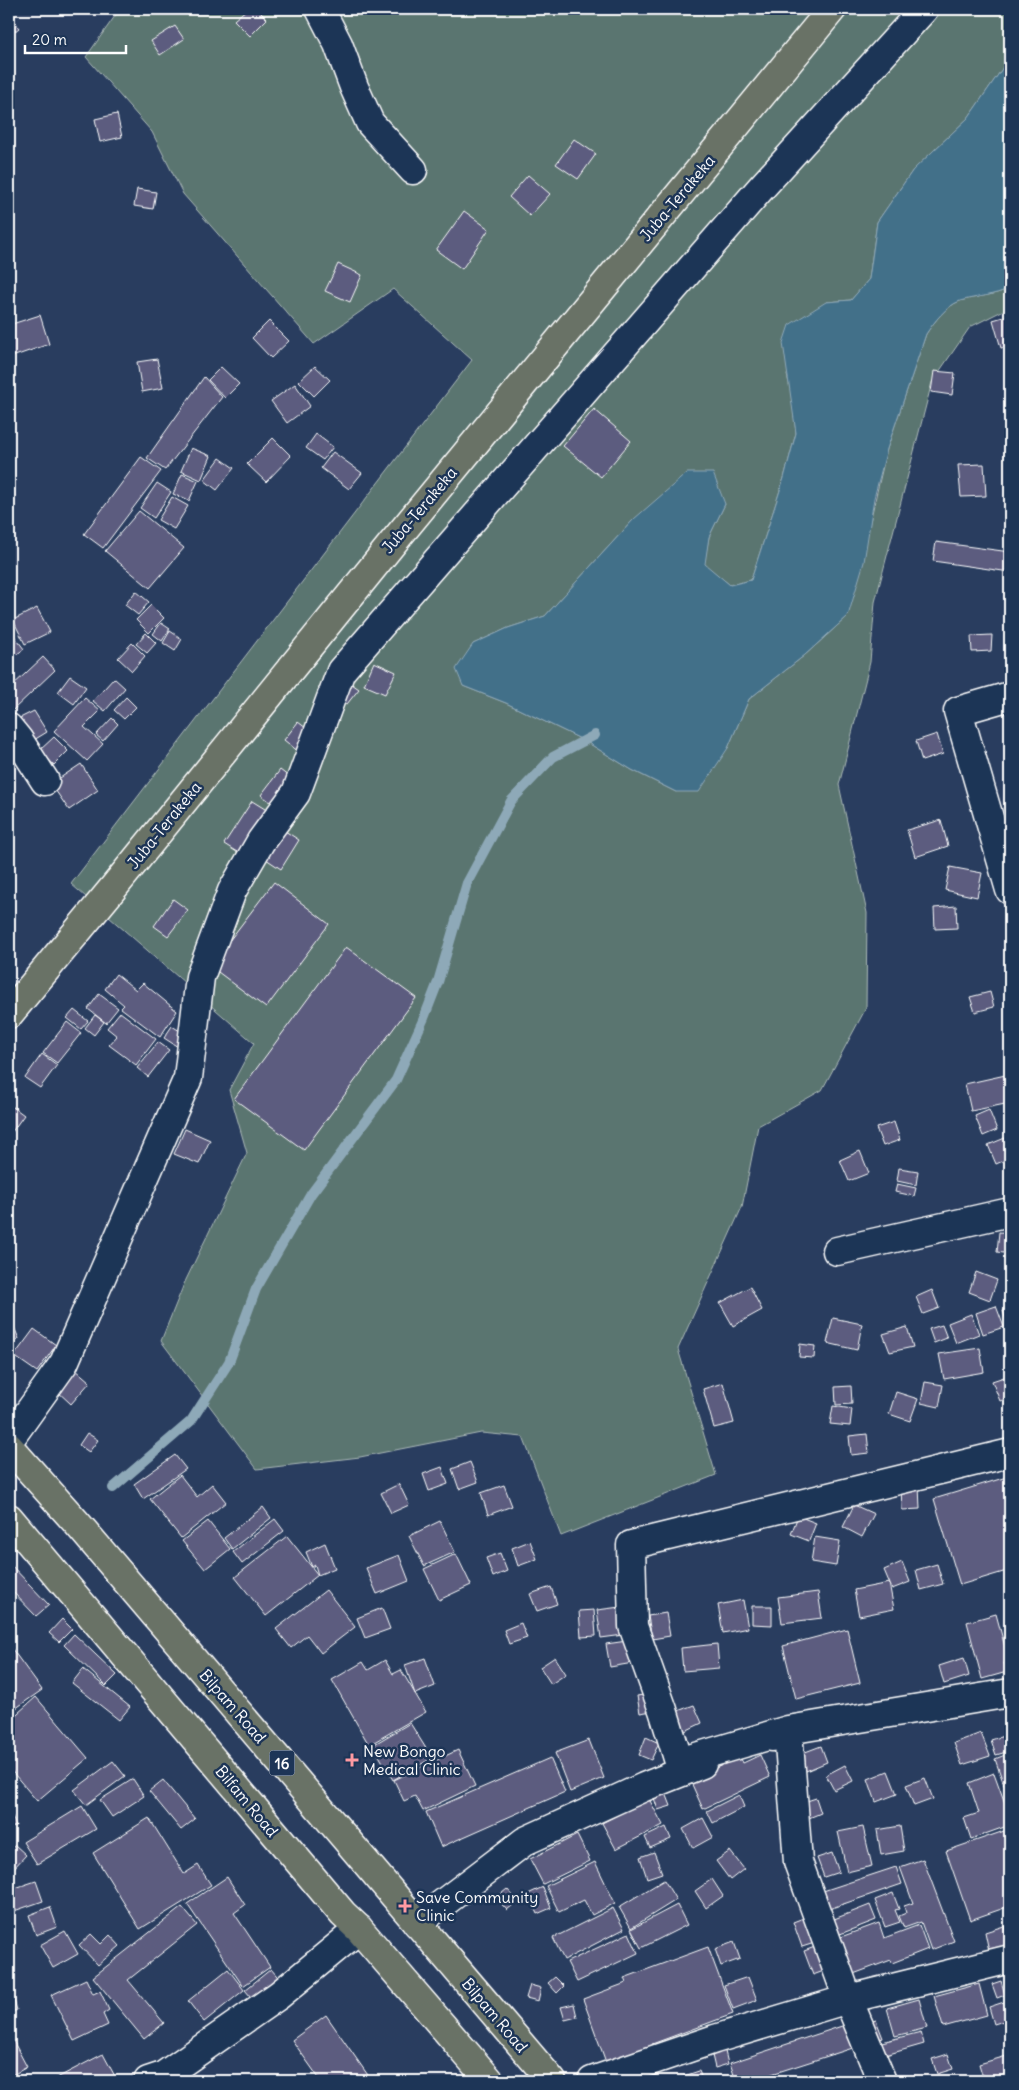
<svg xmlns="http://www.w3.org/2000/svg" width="1019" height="2090" viewBox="0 0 1019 2090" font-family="Delius,sans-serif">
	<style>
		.green { fill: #5a7470; stroke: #acbab8 }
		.water { fill: #436f89; stroke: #8ea9b8 }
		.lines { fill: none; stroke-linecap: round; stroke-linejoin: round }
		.stream { stroke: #8ea9b8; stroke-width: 10 }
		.building { fill: #5b5c7f; stroke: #fff }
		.street-casing { stroke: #fff; stroke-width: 31 }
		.primary-casing { stroke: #fff; stroke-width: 31 }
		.street { stroke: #1d3557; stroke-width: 28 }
		.primary { stroke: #697266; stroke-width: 28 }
		.poi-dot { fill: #ff9aa2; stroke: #1d3557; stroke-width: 2 }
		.labels { text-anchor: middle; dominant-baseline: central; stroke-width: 5; stroke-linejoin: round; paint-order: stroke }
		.shield { fill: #1d3557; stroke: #bbc2cd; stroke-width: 1 }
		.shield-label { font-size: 15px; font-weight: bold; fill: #fff }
		.street-label { font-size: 16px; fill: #fff; stroke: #1d3557 }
		.poi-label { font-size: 16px; fill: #fff; stroke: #1d3557; text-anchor: start }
	</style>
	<rect width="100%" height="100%" fill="#293d5f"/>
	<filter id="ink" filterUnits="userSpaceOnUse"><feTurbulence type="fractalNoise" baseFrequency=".02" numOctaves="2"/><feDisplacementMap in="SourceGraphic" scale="10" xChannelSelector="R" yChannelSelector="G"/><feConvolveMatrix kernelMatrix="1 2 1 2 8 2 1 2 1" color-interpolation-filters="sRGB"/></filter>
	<g filter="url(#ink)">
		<path class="green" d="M 120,9 L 1010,9 L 1010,50 L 1002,69 L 968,118 L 913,170 L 877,222 L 869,279 L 851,300 L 826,302 L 787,375 L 792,396 L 796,433 L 784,478 L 751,580 L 730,585 L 704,564 L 709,537 L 725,504 L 634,519 L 545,616 L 508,628 L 473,644 L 463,686 L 506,703 L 585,741 L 632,770 L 676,792 L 728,748 L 749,699 L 805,655 L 848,616 L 887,449 L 926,334 C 934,322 946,306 960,301 C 977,296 994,296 1010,288 L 1010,307 L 970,327 L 932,382 L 875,602 L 870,662 L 839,785 L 867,913 L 866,1008 L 822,1090 L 758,1126 L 742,1207 L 678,1349 L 716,1475 L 561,1536 L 523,1437 L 481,1433 L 360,1457 L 257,1469 L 161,1341 L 184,1284 L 247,1153 L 229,1090 L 254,1043 L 71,884 L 472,360 L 393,289 L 314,344 L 183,194 L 152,132 L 86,57 Z"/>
		<path class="water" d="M 1010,50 L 1010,288 C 994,296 977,296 960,301 C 946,306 934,322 926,334 L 887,449 L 874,498 L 864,562 L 848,616 L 805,655 L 749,699 L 728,748 L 699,792 L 676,792 L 632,770 L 585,741 L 506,703 L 463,686 L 456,669 L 473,644 L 508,628 L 545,616 L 634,519 L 687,473 L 713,473 L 725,504 L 709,537 L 705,564 L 730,585 L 751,580 L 784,478 L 796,433 L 783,343 L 789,325 L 826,302 L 851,300 L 869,279 L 877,222 L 913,170 L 968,118 L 1002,69 Z"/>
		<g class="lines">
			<path class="stream" d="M 113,1488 L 191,1421 L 229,1362 L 256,1289 L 311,1194 L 396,1080 L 424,1018 L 438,982 L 467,883 L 511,801 L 553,757 L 595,735"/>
		</g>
		<path class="building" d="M 247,9 L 257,9 L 267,19 L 250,36 L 234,20 Z
			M 9,16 L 19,28 L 9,36 Z
			M 175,26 L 184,39 L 160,55 L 151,41 Z
			M 117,114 L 122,137 L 100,142 L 95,119 Z
			M 574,139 L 596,154 L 578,179 L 556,164 Z
			M 528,175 L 550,194 L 530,216 L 509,197 Z
			M 137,189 L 156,192 L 153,209 L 134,206 Z
			M 464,211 L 489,229 L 462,269 L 436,250 Z
			M 338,264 L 362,275 L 350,302 L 325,291 Z
			M 40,315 L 49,344 L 9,358 L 9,325 Z
			M 1010,315 L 1010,346 L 1001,348 L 993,320 Z
			M 269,321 L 289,341 L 271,358 L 252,338 Z
			M 157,359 L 163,388 L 142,392 L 137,362 Z
			M 315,366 L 330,380 L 314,396 L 299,381 Z
			M 221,367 L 239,384 L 225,398 L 208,380 Z
			M 934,371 L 955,373 L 952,395 L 931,392 Z
			M 204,377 L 222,397 L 165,470 L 147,458 Z
			M 295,384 L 310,406 L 287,423 L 271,401 Z
			M 594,409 L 631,441 L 601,477 L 563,446 Z
			M 316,434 L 333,447 L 323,460 L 306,448 Z
			M 273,438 L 291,456 L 266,482 L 247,464 Z
			M 191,448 L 211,456 L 201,480 L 181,471 Z
			M 333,452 L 362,473 L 349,489 L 321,468 Z
			M 141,457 L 161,471 L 103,548 L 84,534 Z
			M 220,458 L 234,468 L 217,490 L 204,480 Z
			M 984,464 L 986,496 L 961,497 L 958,465 Z
			M 182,474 L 198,481 L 189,501 L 173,494 Z
			M 157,483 L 171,492 L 154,518 L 140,508 Z
			M 172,497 L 188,506 L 174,529 L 158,520 Z
			M 139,511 L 184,548 L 150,588 L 105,551 Z
			M 936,542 L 1010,552 L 1010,572 L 933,561 Z
			M 136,591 L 149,602 L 138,615 L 125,605 Z
			M 151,605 L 164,618 L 149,633 L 136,620 Z
			M 37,608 L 50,632 L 25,644 L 13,620 Z
			M 161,623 L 170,629 L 162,641 L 153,634 Z
			M 9,629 L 24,649 L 9,660 Z
			M 170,631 L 182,639 L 175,651 L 163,643 Z
			M 146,633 L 156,643 L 147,653 L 136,644 Z
			M 992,635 L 991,651 L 972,652 L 971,636 Z
			M 132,643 L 145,656 L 132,671 L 118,658 Z
			M 43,657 L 55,670 L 13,710 L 9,706 L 9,689 Z
			M 374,662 L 396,672 L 385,694 L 364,685 Z
			M 70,676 L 86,687 L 74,704 L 58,692 Z
			M 114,678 L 125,688 L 105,711 L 93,701 Z
			M 349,682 L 359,689 L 347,704 L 337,697 Z
			M 126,697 L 136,707 L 124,719 L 114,710 Z
			M 85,698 L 100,711 L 84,727 L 103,744 L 87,761 L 54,731 Z
			M 34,711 L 47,732 L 29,743 L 16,720 Z
			M 112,718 L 118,724 L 103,741 L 96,735 Z
			M 298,722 L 314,734 L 299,752 L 284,740 Z
			M 937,734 L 943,754 L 922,761 L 916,741 Z
			M 54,737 L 68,751 L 54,765 L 40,750 Z
			M 81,764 L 98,790 L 69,810 L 51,784 Z
			M 280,770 L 297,783 L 279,808 L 261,795 Z
			M 252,801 L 273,814 L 245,857 L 224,844 Z
			M 941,820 L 948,846 L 915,857 L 907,830 Z
			M 274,824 L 299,840 L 281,869 L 257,853 Z
			M 950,867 L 982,873 L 977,897 L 945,890 Z
			M 274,882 L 329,924 L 266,1008 L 210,966 Z
			M 173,899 L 188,910 L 168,936 L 154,926 Z
			M 956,906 L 957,928 L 935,929 L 934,908 Z
			M 346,947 L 416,998 L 304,1150 L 234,1099 Z
			M 116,974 L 136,990 L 143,983 L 177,1011 L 160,1037 L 121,1008 L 124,1005 L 105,989 Z
			M 990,992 L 994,1007 L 975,1012 L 970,997 Z
			M 99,994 L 118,1008 L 106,1023 L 88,1009 Z
			M 74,1010 L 88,1021 L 81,1029 L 67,1018 Z
			M 120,1012 L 156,1039 L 136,1065 L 109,1045 L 117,1036 L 107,1028 Z
			M 95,1015 L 104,1022 L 94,1035 L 85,1028 Z
			M 67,1022 L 81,1033 L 57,1063 L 43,1053 Z
			M 172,1026 L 186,1035 L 178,1047 L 164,1038 Z
			M 158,1042 L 169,1050 L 148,1077 L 137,1068 Z
			M 42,1054 L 57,1065 L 40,1088 L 25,1078 Z
			M 1010,1074 L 1010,1103 L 971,1111 L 965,1084 Z
			M 9,1104 L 24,1115 L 9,1136 Z
			M 989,1110 L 997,1130 L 983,1136 L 975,1116 Z
			M 894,1122 L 900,1140 L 883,1146 L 876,1128 Z
			M 185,1129 L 210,1140 L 199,1164 L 174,1154 Z
			M 1005,1138 L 1010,1152 L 1010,1158 L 996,1164 L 988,1145 Z
			M 860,1151 L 869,1173 L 849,1181 L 840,1160 Z
			M 899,1168 L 918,1171 L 916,1185 L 897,1181 Z
			M 897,1184 L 916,1188 L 914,1196 L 895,1192 Z
			M 999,1232 L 1010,1233 L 1010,1254 L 997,1252 Z
			M 976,1272 L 997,1280 L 990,1300 L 969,1292 Z
			M 750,1287 L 762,1310 L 733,1326 L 720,1303 Z
			M 932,1290 L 939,1308 L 923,1314 L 916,1297 Z
			M 996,1306 L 1004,1327 L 983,1334 L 976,1313 Z
			M 1010,1309 L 1010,1330 L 1009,1330 L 1003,1311 Z
			M 971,1314 L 979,1334 L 956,1343 L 948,1323 Z
			M 9,1315 L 19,1339 L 9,1344 Z
			M 833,1318 L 862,1324 L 857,1350 L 827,1343 Z
			M 942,1325 L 947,1338 L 934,1343 L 929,1329 Z
			M 907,1327 L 913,1347 L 890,1352 L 883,1334 Z
			M 34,1329 L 56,1345 L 37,1372 L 14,1356 Z
			M 800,1344 L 815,1346 L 814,1358 L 799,1357 Z
			M 980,1348 L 984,1372 L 944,1379 L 939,1354 Z
			M 75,1369 L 90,1382 L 71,1404 L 56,1390 Z
			M 1010,1375 L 1010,1397 L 1000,1401 L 992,1381 Z
			M 925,1382 L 943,1385 L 939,1407 L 921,1403 Z
			M 723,1383 L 734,1423 L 714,1428 L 703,1389 Z
			M 851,1386 L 852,1404 L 836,1405 L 835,1387 Z
			M 896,1392 L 918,1399 L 910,1421 L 889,1414 Z
			M 833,1406 L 852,1409 L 850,1426 L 830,1424 Z
			M 87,1433 L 98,1440 L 89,1452 L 79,1445 Z
			M 867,1434 L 869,1453 L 851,1455 L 849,1436 Z
			M 175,1455 L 186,1469 L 143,1499 L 134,1484 Z
			M 470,1462 L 478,1482 L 459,1489 L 452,1469 Z
			M 442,1467 L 448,1484 L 429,1491 L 423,1474 Z
			M 180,1475 L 197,1497 L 212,1484 L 226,1502 L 181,1538 L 150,1499 Z
			M 1010,1476 L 1010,1570 L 960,1585 L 934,1499 Z
			M 399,1484 L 409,1505 L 391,1513 L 381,1493 Z
			M 504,1485 L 512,1506 L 488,1515 L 481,1493 Z
			M 919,1485 L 920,1509 L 902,1510 L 901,1486 Z
			M 854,1505 L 874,1514 L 862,1537 L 843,1527 Z
			M 263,1507 L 271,1518 L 232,1549 L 224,1538 Z
			M 798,1516 L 816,1523 L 809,1541 L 791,1534 Z
			M 275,1519 L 284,1531 L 242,1564 L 233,1552 Z
			M 208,1521 L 230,1549 L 205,1569 L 182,1541 Z
			M 440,1521 L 455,1552 L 424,1566 L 409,1536 Z
			M 287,1536 L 318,1575 L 266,1616 L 235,1577 Z
			M 815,1537 L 840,1541 L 836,1566 L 811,1562 Z
			M 530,1541 L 537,1559 L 518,1566 L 512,1548 Z
			M 325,1543 L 335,1568 L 318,1575 L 315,1565 L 312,1567 L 306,1552 Z
			M 500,1553 L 507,1571 L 493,1577 L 486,1558 Z
			M 456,1554 L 471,1585 L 439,1600 L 424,1569 Z
			M 399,1555 L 409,1581 L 377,1594 L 366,1568 Z
			M 902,1562 L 910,1582 L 892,1589 L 884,1570 Z
			M 9,1563 L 49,1605 L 36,1616 L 9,1588 Z
			M 937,1564 L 943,1584 L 921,1590 L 916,1570 Z
			M 889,1583 L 894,1609 L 859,1616 L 854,1590 Z
			M 551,1587 L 557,1604 L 537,1611 L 530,1594 Z
			M 326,1590 L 355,1627 L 321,1653 L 307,1635 L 291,1648 L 276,1629 Z
			M 818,1592 L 822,1618 L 782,1623 L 778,1597 Z
			M 743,1600 L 748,1628 L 723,1633 L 718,1605 Z
			M 628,1606 L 631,1634 L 601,1638 L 597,1610 Z
			M 752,1606 L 772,1606 L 772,1625 L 752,1624 Z
			M 382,1608 L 390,1629 L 365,1638 L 357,1618 Z
			M 594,1610 L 596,1636 L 581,1637 L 579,1611 Z
			M 666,1613 L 670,1636 L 652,1639 L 648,1616 Z
			M 996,1614 L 1009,1662 L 1004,1663 L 1007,1672 L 982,1679 L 967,1622 Z
			M 62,1619 L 72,1629 L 59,1642 L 49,1633 Z
			M 521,1623 L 527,1638 L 509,1644 L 504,1630 Z
			M 847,1629 L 860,1683 L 796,1699 L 783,1646 Z
			M 74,1634 L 117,1675 L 106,1686 L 64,1645 Z
			M 634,1640 L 639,1662 L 610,1667 L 606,1644 Z
			M 717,1644 L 719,1668 L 683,1671 L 681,1648 Z
			M 9,1645 L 42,1690 L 9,1713 Z
			M 555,1657 L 566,1674 L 551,1684 L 540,1667 Z
			M 425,1658 L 435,1686 L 415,1694 L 405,1665 Z
			M 964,1658 L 969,1676 L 944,1684 L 939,1666 Z
			M 385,1660 L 393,1674 L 401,1670 L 426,1712 L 369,1745 L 332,1680 L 363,1662 L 368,1670 Z
			M 83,1669 L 130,1707 L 119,1720 L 72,1683 Z
			M 649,1694 L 652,1711 L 640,1713 L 637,1696 Z
			M 36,1697 L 88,1758 L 37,1801 L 9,1768 L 9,1721 Z
			M 694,1705 L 702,1723 L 683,1732 L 675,1712 Z
			M 410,1723 L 432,1758 L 393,1780 L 373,1745 Z
			M 981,1733 L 990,1756 L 962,1765 L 954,1743 Z
			M 1010,1734 L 1010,1751 L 996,1755 L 991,1740 Z
			M 646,1737 L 659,1743 L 651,1760 L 639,1755 Z
			M 589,1740 L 604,1778 L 570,1792 L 555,1753 Z
			M 821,1746 L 827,1762 L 806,1771 L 800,1754 Z
			M 458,1750 L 475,1786 L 423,1811 L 415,1796 L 404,1801 L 394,1780 Z
			M 1010,1753 L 1010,1802 L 995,1759 Z
			M 760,1755 L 770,1777 L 703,1809 L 690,1780 L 740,1757 L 743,1763 Z
			M 550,1758 L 565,1792 L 441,1847 L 426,1812 Z
			M 113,1761 L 125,1776 L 86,1805 L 74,1790 Z
			M 845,1765 L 853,1781 L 834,1790 L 826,1775 Z
			M 888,1771 L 897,1794 L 876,1802 L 868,1779 Z
			M 994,1773 L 1010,1817 L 1010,1825 L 971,1839 L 964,1818 L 979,1813 L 969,1783 Z
			M 925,1778 L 933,1799 L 914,1806 L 906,1785 Z
			M 133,1779 L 144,1796 L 112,1817 L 100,1800 Z
			M 163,1780 L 195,1819 L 181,1830 L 149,1791 Z
			M 664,1788 L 671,1806 L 658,1810 L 652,1792 Z
			M 739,1795 L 744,1807 L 713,1823 L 707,1811 Z
			M 816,1798 L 821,1813 L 804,1820 L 798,1804 Z
			M 649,1799 L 663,1825 L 616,1849 L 602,1823 Z
			M 82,1806 L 96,1829 L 37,1864 L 23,1842 Z
			M 12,1816 L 16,1826 L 9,1829 L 9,1817 Z
			M 149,1818 L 184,1874 L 198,1865 L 211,1885 L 140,1929 L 93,1853 Z
			M 703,1818 L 713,1837 L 693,1848 L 683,1829 Z
			M 900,1826 L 904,1851 L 881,1855 L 877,1830 Z
			M 666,1827 L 671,1839 L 650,1848 L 645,1837 Z
			M 863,1827 L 872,1866 L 847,1872 L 838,1832 Z
			M 1010,1829 L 1010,1906 L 970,1920 L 946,1851 Z
			M 577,1835 L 590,1861 L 543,1884 L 530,1859 Z
			M 15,1845 L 26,1855 L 13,1869 L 9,1865 L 9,1852 Z
			M 730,1851 L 744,1869 L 730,1880 L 716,1861 Z
			M 654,1852 L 662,1873 L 647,1878 L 640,1857 Z
			M 832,1853 L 839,1872 L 824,1877 L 817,1858 Z
			M 923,1859 L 954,1941 L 931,1950 L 921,1922 L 904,1928 L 899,1916 L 906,1913 L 904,1906 L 913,1903 L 900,1867 Z
			M 595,1862 L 615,1903 L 592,1915 L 584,1900 L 559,1912 L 546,1886 Z
			M 896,1867 L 902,1884 L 817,1913 L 811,1895 Z
			M 227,1877 L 245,1905 L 234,1913 L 270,1967 L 243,1986 L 187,1904 Z
			M 712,1879 L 723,1896 L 706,1908 L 695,1891 Z
			M 664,1880 L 676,1900 L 631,1928 L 619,1907 Z
			M 36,1881 L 43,1901 L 14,1911 L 9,1890 Z
			M 543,1887 L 551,1908 L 537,1914 L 528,1894 Z
			M 507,1889 L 518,1901 L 507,1910 L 496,1898 Z
			M 893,1893 L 899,1909 L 895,1910 L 900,1922 L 885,1927 L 875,1900 Z
			M 677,1905 L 687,1925 L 641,1948 L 631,1929 Z
			M 870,1905 L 876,1920 L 830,1938 L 824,1923 Z
			M 50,1907 L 57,1927 L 36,1935 L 29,1915 Z
			M 182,1907 L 197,1925 L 128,1980 L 164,2023 L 144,2039 L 93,1977 Z
			M 613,1908 L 624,1929 L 564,1960 L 553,1938 Z
			M 814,1914 L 824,1940 L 802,1947 L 793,1922 Z
			M 879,1923 L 884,1938 L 919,1925 L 928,1949 L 892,1963 L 891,1960 L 848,1976 L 830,1941 Z
			M 1004,1926 L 1009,1946 L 989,1951 L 985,1932 Z
			M 65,1931 L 78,1954 L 53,1968 L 40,1945 Z
			M 629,1933 L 638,1953 L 577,1982 L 567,1962 Z
			M 91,1934 L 101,1944 L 110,1935 L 120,1946 L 98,1965 L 79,1945 Z
			M 734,1942 L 740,1959 L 721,1966 L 715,1949 Z
			M 823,1944 L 832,1968 L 813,1975 L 804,1951 Z
			M 708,1947 L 733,2014 L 652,2044 L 654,2047 L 607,2065 L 583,1999 L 626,1983 L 624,1978 Z
			M 228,1969 L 244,1990 L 204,2022 L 188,2001 Z
			M 271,1969 L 282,1982 L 256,2003 L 245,1990 Z
			M 9,1973 L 14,1983 L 9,1986 Z
			M 555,1977 L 564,1986 L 557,1993 L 548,1983 Z
			M 748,1977 L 757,2000 L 733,2009 L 724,1985 Z
			M 86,1979 L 93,1994 L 100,1991 L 109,2010 L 103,2014 L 108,2025 L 74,2041 L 51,1995 Z
			M 1010,1980 L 1010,1993 L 1006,1981 Z
			M 1001,1981 L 1005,1995 L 997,1998 L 992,1984 Z
			M 979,1984 L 987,2015 L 943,2027 L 934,1996 Z
			M 530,1985 L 541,1988 L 538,2001 L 526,1998 Z
			M 11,1991 L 17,2010 L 9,2013 L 9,1992 Z
			M 919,1999 L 927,2028 L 895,2036 L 887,2008 Z
			M 1004,2002 L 1010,2019 L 994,2024 L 989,2007 Z
			M 574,2004 L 577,2017 L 565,2020 L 561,2007 Z
			M 326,2015 L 372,2081 L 321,2081 L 292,2040 Z
			M 876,2020 L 883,2038 L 870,2043 L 863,2024 Z
			M 848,2024 L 856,2047 L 750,2081 L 736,2081 L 730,2063 Z
			M 921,2032 L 924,2044 L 882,2056 L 878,2043 Z
			M 9,2033 L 27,2067 L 9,2077 Z
			M 724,2047 L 728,2064 L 715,2068 L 711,2051 Z
			M 103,2054 L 117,2080 L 56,2081 L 55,2079 Z
			M 948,2054 L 953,2069 L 937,2074 L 932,2059 Z
			M 1010,2055 L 1010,2072 L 1008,2072 L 1010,2079 L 1000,2081 L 984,2081 L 979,2064 Z
			M 699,2071 L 703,2081 L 669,2081 Z"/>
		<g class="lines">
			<g class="street-casing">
				<path id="street" d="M 320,9 L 338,44 L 354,87 L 370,123 L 413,170
					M 1010,696 L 958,711 L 1010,890
					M 9,728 L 18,739 L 45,781
					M 837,1251 L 1010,1212
					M 9,1440 L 64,1363 L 188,1078 L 200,977 L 232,891 L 261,841 L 296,793 L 341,671 L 761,188 L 924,9
					M 772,1737 L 788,1730 L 1010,1693
					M 417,1923 L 525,1841 L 644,1787 L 702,1764
					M 148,2081 L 163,2076 L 279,1995 L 359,1929
					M 592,2081 L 715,2039 L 848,1999 L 1010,1959
					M 882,2081 L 848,1999 L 798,1862 L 788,1730 L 679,1762 L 663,1710 L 633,1626 L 631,1545 L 1010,1453"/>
			</g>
			<g class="primary-casing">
				<path id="primary" d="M 9,1014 L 114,887 L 391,545 L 832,9
					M 9,1447 L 76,1522 L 552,2081
					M 9,1518 L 343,1914 L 359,1929 L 490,2081"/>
			</g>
			<use href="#street" class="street"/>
			<use href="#primary" class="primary"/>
		</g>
	</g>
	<g class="poi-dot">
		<path d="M349.5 1752.5h5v5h5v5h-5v5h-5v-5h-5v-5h5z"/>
		<path d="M402.5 1898.5h5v5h5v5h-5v5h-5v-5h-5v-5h5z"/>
	</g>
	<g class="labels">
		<rect class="shield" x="269.5" y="1750.5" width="25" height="25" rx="4"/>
		<g class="shield-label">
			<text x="282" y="1763">16</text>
		</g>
		<g class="street-label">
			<text transform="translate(677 198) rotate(-50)">Juba-Terakeka</text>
			<text transform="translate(419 510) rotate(-50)">Juba-Terakeka</text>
			<text transform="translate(164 825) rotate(-51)">Juba-Terakeka</text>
			<text transform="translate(233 1706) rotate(49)">Bilpam Road</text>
			<text transform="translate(247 1801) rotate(50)">Bilfam Road</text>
			<text transform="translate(495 2015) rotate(50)">Bilpam Road</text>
		</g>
		<g class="poi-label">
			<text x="363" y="1751">New Bongo<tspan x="363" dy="18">Medical Clinic</tspan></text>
			<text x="416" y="1897">Save Community<tspan x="416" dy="18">Clinic</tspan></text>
		</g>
	</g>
	<rect width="1019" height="2090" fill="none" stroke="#1d3557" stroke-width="30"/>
	<rect x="15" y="15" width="989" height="2060" fill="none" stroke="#fff" stroke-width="2" filter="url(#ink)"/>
	<path d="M25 45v8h101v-8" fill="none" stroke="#ffffff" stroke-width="2.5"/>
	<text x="32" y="45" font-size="15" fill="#ffffff" stroke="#1d3557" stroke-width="4" paint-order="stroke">20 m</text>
</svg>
